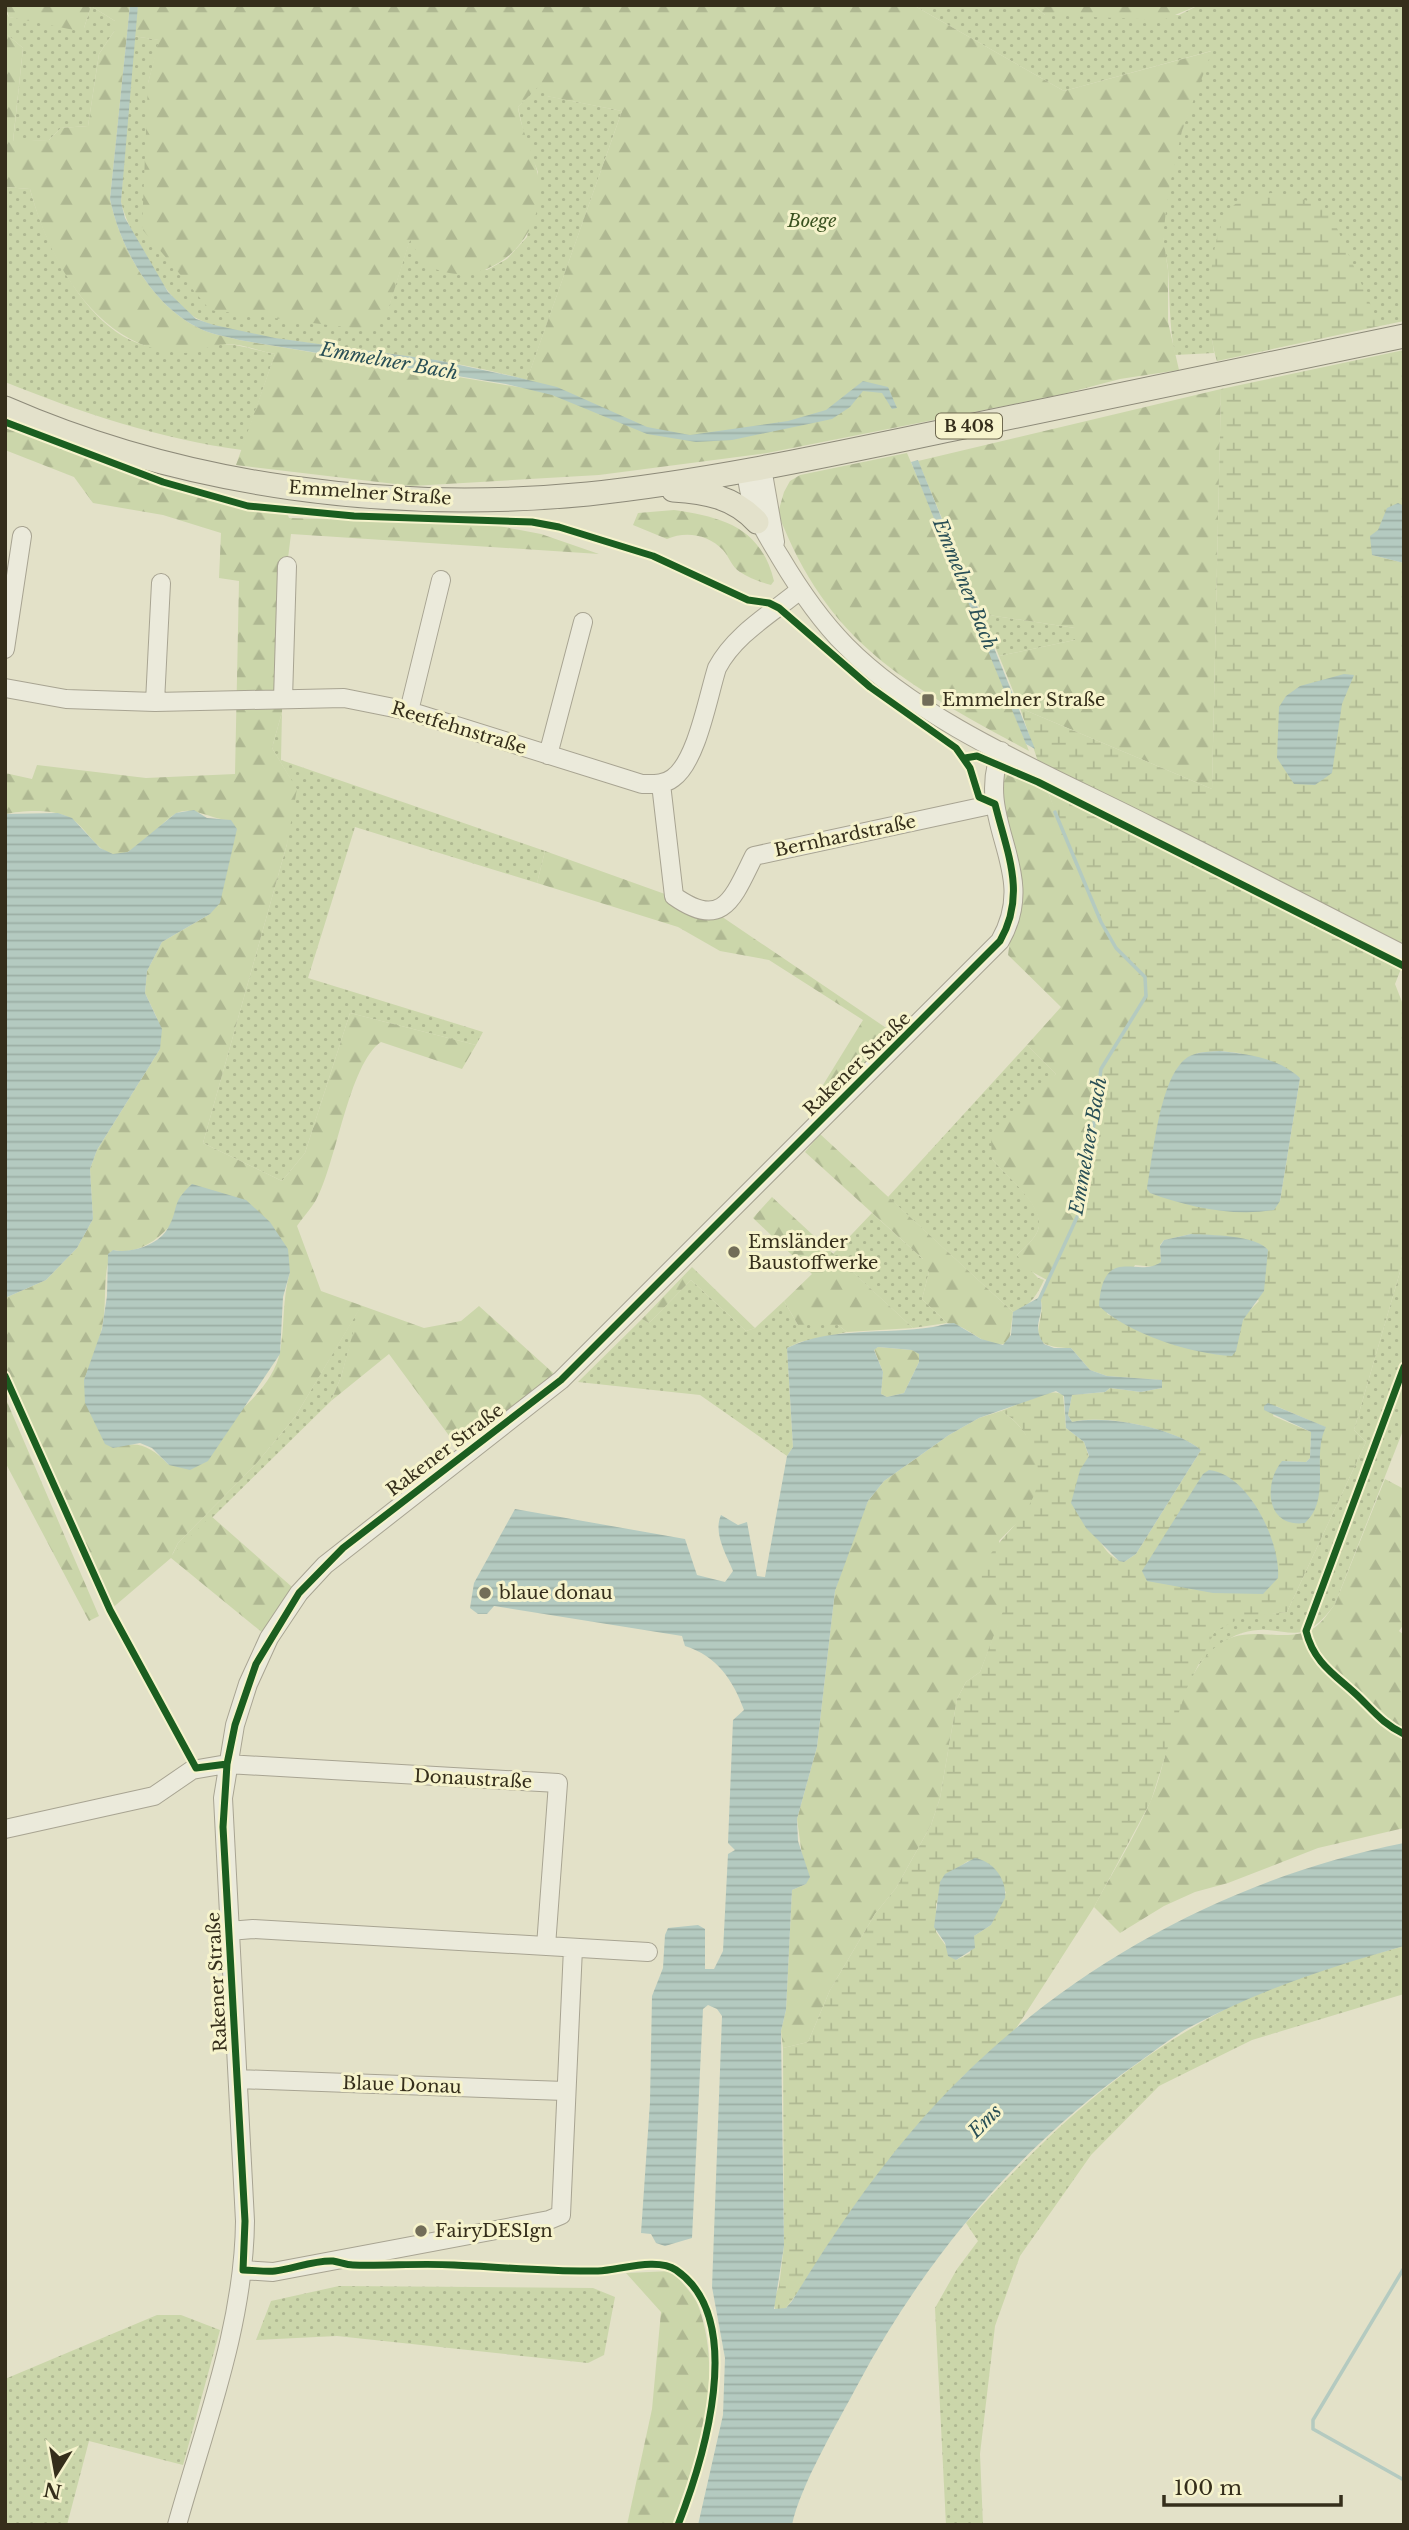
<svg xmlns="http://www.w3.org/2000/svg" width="1409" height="2530" viewBox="0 0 1409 2530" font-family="'Libre Baskerville',serif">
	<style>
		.grass { fill: url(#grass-dots) }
		.forest { fill: url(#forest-firs); fill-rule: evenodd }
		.wetland { fill: url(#wetland-marsh); fill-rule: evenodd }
		.water { fill: url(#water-rules); fill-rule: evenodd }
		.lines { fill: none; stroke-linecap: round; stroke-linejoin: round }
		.stream { stroke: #b4cac0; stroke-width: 3.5 }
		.minor-casing { stroke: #a8a492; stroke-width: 20 }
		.major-casing { stroke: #8d8a79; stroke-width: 25 }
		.minor { stroke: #ebeadb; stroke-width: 18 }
		.major { stroke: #e3e1cb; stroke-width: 23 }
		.cycleway-casing { stroke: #f6f3cc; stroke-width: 11 }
		.cycleway { stroke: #1b5e20; stroke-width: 7 }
		.poi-dot { fill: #726d58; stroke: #f6f3cc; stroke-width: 2.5 }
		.labels { text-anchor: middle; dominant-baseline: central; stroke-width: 6; stroke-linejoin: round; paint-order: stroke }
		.shield { fill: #f6f3cc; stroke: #6f6950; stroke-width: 2 }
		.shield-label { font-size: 16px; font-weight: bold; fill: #352e1b }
		.park-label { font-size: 18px; font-style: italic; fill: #3b5221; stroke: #f6f3cc }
		.street-label { font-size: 18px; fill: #352e1b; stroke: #f6f3cc }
		.poi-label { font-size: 18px; fill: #352e1b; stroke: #f6f3cc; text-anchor: start }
		.water-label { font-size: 19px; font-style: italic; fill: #294f56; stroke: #f6f3cc }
	</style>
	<defs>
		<pattern id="grass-dots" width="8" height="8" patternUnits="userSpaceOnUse" patternTransform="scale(1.75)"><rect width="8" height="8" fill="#cbd6aa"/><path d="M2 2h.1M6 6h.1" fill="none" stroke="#afb892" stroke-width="1.8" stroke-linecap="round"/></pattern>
		<pattern id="forest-firs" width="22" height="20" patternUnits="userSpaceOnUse" patternTransform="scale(1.75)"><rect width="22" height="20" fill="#cbd6aa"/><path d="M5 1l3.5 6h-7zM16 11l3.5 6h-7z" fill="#afb892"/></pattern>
		<pattern id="wetland-marsh" width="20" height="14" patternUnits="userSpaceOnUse" patternTransform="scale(1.75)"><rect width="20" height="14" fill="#cbd6aa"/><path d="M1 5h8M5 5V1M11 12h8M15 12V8" fill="none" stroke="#afb892"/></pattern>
		<pattern id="water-rules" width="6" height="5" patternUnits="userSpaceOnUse" patternTransform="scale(1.75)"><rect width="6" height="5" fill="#b4cac0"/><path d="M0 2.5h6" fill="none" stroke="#9baea4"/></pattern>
	</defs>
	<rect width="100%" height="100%" fill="#e3e1c8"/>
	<path class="grass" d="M 913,5 L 1033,5 L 1045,15 L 1179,15 L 1199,5 L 1404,5 L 1404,321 L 1380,326 L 1361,321 L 1212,338 L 1214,353 L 1175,355 C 1169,325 1170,299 1168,269 C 1167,259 1163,248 1163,237 C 1161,174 1190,109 1211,51 L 1064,91 Z
		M 91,6 L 115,21 L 115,30 L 99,54 L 88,126 L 61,128 L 49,140 L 13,142 L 23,48 L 5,33 L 5,11 L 9,17 L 84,28 Z
		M 133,36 L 160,40 L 148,83 L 388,309 L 410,239 L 487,270 L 507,259 L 527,237 L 538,172 L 525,140 L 518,107 L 540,84 L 547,96 L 622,111 L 527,380 C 454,359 377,353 302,342 C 269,337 228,334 198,319 C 169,305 128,233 121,202 Z
		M 5,187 L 30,189 C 44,243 89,338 153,347 C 175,350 200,344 222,344 C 239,344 258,351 275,354 L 242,450 C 160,439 82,413 5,382 Z
		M 982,614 L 1075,628 L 1075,640 L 999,656 Z
		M 282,712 L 281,760 L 545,851 L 537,883 L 355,827 L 308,978 L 483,1032 L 476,1045 L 350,1013 L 305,1153 L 282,1181 L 203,1143 L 287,844 L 290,778 L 272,748 Z
		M 1027,1045 L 1056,1074 L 992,1159 C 1006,1176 1047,1207 1038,1230 C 1035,1239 1024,1248 1017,1255 L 1038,1278 L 1044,1280 C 1037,1295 1030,1307 1013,1312 L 888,1197 Z
		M 872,1213 L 923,1259 L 929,1272 L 922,1299 L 947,1323 L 913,1328 L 833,1254 Z
		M 1404,1258 L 1404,1428 L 1335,1604 C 1298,1655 1285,1620 1242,1633 C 1224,1639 1210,1652 1198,1666 C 1203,1656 1208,1638 1216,1630 C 1232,1614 1266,1615 1287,1612 L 1366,1442 L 1354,1430 Z
		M 691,1280 L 746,1331 L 755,1328 L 784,1301 L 798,1325 L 838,1325 L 847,1332 L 800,1342 L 787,1348 L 793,1447 L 787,1456 L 700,1395 L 578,1382 L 642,1319 L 649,1323 Z
		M 361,1306 L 341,1377 L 331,1401 L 171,1558 L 178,1543 L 255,1465 L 295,1417 Z
		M 1404,1946 L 1404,1994 L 1252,2040 L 1159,2086 L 1091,2155 L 1020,2256 L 995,2326 L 980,2454 L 983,2525 L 946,2525 L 935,2308 L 957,2269 L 978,2241 L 966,2223 C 1059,2120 1144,2044 1271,1987 C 1313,1969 1360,1959 1404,1946 Z
		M 339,2286 L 593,2288 L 615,2297 L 604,2355 L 588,2363 L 337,2336 L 256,2340 L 271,2301 Z
		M 157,2315 L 181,2315 L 220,2330 L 183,2465 L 89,2441 L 67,2525 L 5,2525 L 5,2379 Z"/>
	<path class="forest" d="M 5,5 L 130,5 L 110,199 C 120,247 151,304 197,327 C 209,334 225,336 239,340 L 524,388 L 622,111 L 546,96 L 540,85 L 518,107 C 522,139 544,169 539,201 C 532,245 494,280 449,273 C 442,271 428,268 423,263 C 418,258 415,246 410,240 L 388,310 L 368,330 L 210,310 L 142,229 L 148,83 L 159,40 L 133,36 L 138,5 L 913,5 L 1064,91 L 1212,51 L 1182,131 L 1168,193 L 1163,237 L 1168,270 L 1168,322 L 1179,370 L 1120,379 L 1059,395 L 767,453 L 599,475 L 412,486 L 236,465 L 275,354 C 260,351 242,344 227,344 C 211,344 197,354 180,353 C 96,348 49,261 30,189 L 5,187 L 5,33 L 23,48 L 13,141 L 49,140 L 61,128 L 88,126 L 99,54 L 115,30 L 115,21 L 91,6 L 84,28 L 79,31 L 9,17 Z
		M 1033,5 L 1199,5 L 1163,20 L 1045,15 Z
		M 1221,389 L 1212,789 L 1020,708 L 999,656 L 1075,640 L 1075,628 L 982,614 L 918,461 Z
		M 5,422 C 97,458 189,498 287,512 L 289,518 L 494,525 L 541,534 L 599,554 L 291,534 L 287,566 L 282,712 L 272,748 L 297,789 L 287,844 L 203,1143 L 282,1181 L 305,1153 L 350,1013 L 476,1045 L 462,1069 L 381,1042 C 349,1063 336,1165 316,1200 C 311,1209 303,1217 297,1226 L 321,1291 L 424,1328 L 461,1321 L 479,1306 L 561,1380 L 464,1456 L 389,1354 L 331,1401 L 341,1377 L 359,1310 L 295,1417 L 255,1465 L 178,1543 L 172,1555 L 211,1516 L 299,1593 L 269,1638 L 171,1558 L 110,1610 L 5,1376 L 5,1298 L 46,1280 L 77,1248 L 93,1219 L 90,1169 L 97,1150 L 160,1049 L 157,1018 L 145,993 L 147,971 L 162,942 L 210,914 L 231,820 C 211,821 193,804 175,814 C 157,825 136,858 113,854 C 96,851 87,829 73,820 C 57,808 24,810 5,814 L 5,773 L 32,779 L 37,765 L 146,778 L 235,774 L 239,581 L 219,578 L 221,533 L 163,515 L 93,503 L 74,477 L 5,450 ZM 168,1228 L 290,1272 C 282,1299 285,1325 280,1352 C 271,1398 205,1439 169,1465 C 150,1446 139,1440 113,1448 L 84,1380 C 91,1363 99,1345 102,1327 C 108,1302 101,1271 113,1250 C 134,1255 154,1243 168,1228 Z
		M 907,453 L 977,617 L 1029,751 C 910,686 829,647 778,513 L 784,492 L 790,481 L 800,475 Z
		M 674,510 C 722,517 761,527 774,581 L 771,585 C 760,582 749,578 740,572 C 731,566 730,558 723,550 C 708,534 685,531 667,539 L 633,525 L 638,513 Z
		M 996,764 L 1045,785 L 1101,922 L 1145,977 L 1146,996 L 1101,1069 L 1086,1184 L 1078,1215 L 1047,1280 L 1025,1268 L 1017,1255 C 1024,1248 1035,1239 1038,1230 C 1046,1207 1006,1176 992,1159 L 991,1139 L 1056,1074 L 1027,1045 L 1061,1007 L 1008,955 L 1016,895 Z
		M 545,851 L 715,912 L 904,1040 L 818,1123 L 807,1111 L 863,1020 L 769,960 L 720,951 L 678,927 L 537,883 Z
		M 820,1134 L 1013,1312 L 1009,1342 C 987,1353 969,1324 947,1323 L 922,1299 L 929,1272 L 923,1265 L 923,1259 L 805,1152 Z
		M 772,1197 L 913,1328 L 847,1332 L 838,1325 L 798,1325 L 784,1301 L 812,1274 L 753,1218 Z
		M 692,1267 L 755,1328 L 746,1331 L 691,1280 L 649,1323 L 642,1319 Z
		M 878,1347 L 912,1350 L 919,1353 L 919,1362 L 904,1393 L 887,1397 L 881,1394 L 883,1372 L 874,1349 Z
		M 5,1397 L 99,1616 L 89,1621 L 5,1462 Z
		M 1001,1411 C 1032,1429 1054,1477 1029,1509 C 1020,1521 1008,1531 999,1541 L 1009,1598 L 980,1672 L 966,1682 L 957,1699 L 940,1798 L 931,1825 L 896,1888 L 875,1914 L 830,1990 L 808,2042 L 783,2048 L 781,2031 L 786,2010 L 792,1890 L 806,1884 L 797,1819 L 817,1747 L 835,1591 L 851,1541 L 868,1501 L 884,1481 L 949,1435 L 979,1418 Z
		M 1385,1479 L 1404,1489 L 1404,1624 L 1399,1631 L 1404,1635 L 1404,1828 L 1318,1848 L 1228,1883 L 1195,1892 L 1164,1906 L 1120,1933 L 1094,1907 C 1113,1871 1136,1835 1152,1798 C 1171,1750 1174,1687 1212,1650 C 1245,1618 1282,1647 1314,1628 C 1323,1622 1329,1612 1335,1604 Z
		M 672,2271 C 680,2281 693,2293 698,2305 C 725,2378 698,2456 672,2525 L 627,2525 L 652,2409 L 661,2312 L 626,2273 Z"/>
	<path class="wetland" d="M 1271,193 L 1305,200 L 1329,210 L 1380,326 L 1217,361 C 1205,329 1205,219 1240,201 C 1248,196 1262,195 1271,193 Z
		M 1404,350 L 1404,506 L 1398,504 L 1372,555 L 1404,563 L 1404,961 L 1395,984 L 1404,1007 L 1404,1258 L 1354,1430 L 1366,1442 L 1287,1612 L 1241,1618 L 1215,1631 L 1186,1690 L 1151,1801 L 1094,1907 L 1015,2030 L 960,2079 L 792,2300 L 786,2308 L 776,2311 L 773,2302 L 779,2286 L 784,2246 L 783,2048 L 808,2042 L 830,1990 L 875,1914 L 896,1888 L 931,1825 L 940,1798 L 957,1699 L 966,1682 L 980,1672 L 1008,1598 L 984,1591 C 965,1545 1059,1518 1034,1452 C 1026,1433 1019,1422 1001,1411 C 1020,1405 1042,1387 1063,1394 L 1066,1428 L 1084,1442 L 1089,1457 L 1079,1477 C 1087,1502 1094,1555 1124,1562 L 1136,1554 L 1201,1450 C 1177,1429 1103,1413 1072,1422 L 1068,1415 L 1072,1395 L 1105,1392 L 1110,1388 L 1141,1392 L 1162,1388 L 1162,1380 L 1107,1376 L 1090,1370 L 1071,1348 C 1016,1347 1049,1323 1040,1297 L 1078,1215 L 1086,1184 L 1101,1069 L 1146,996 L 1145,977 L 1116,948 L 1101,922 L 1055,812 L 1020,708 L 1212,789 L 1221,389 ZM 1220,1051 L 1239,1053 L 1300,1078 L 1280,1201 L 1185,1203 L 1150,1193 L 1197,1053 ZM 1191,1234 L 1259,1301 L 1247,1313 L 1221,1355 L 1169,1343 L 1107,1314 L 1135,1265 L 1155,1267 L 1161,1263 L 1160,1245 L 1164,1240 ZM 1276,1406 L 1325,1427 L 1319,1444 L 1319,1488 L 1282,1461 L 1306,1462 L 1310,1458 L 1311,1432 L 1273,1416 ZM 968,1861 L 1006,1892 L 991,1925 L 974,1936 L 970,1953 L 956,1960 L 936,1932 L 936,1904 L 953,1871 Z"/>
	<path class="water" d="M 130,5 L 138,5 L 121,202 L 125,218 L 168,292 L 196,319 L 214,325 L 275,338 L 436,360 L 516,377 L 557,387 L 647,427 L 690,435 L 788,421 L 826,410 L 863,381 L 888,387 L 897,408 L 892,409 L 882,393 L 863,391 L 850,407 L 832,419 L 732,440 L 696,442 L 647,434 L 552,395 L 506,384 L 239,340 C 225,336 209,334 197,327 C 151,304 120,247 110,199 Z
		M 918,460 L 1035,749 L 1026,744 L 911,462 Z
		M 1398,503 L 1404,506 L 1404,563 L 1372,555 L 1370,536 L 1378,530 L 1387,508 Z
		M 1344,674 L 1354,675 L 1342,704 L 1332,773 L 1315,785 L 1294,784 L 1277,758 L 1279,707 L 1286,696 L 1300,686 Z
		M 194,810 L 207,818 L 231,820 L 237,829 L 220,903 L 210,914 L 162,942 L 147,971 L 145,993 L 162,1029 L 160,1049 L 97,1150 L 90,1169 L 93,1219 L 77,1248 L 46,1280 L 5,1298 L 5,814 L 58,813 L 72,818 L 100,848 L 113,854 L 128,852 L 176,813 Z
		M 1220,1051 C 1248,1054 1279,1058 1300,1078 L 1280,1201 L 1274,1210 C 1234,1217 1187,1207 1150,1193 L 1147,1189 C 1153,1156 1159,1083 1184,1060 C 1194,1051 1208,1052 1220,1051 Z
		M 192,1184 L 246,1200 L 270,1222 L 288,1249 L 290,1272 L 283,1297 L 280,1354 L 208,1461 L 190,1470 L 169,1465 L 152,1448 L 140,1443 L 113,1448 L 105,1444 L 85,1403 L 84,1380 L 102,1329 L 107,1296 L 108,1254 L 113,1250 C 130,1254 159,1245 168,1228 C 180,1207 170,1204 192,1184 Z
		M 1191,1234 C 1210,1235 1256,1235 1268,1250 L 1264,1291 L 1243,1320 L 1236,1351 L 1232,1356 C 1192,1354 1128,1334 1099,1306 C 1103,1243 1138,1279 1161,1262 L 1160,1246 L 1164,1240 Z
		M 1040,1297 C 1046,1316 1030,1324 1044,1344 L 1054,1348 L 1071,1348 L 1090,1370 L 1107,1376 L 1162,1380 L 1162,1388 L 1141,1392 L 1110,1388 L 1105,1392 L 1072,1395 L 1068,1415 L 1072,1422 C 1104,1414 1176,1428 1201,1450 L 1136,1554 L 1124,1562 L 1119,1561 L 1086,1528 L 1071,1503 L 1080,1470 L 1089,1456 L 1084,1442 L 1066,1428 L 1064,1396 L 1056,1391 L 979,1418 L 949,1435 L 884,1481 L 868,1501 L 835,1591 L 817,1747 L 797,1819 L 798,1841 L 810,1877 L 806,1884 L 792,1890 L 786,2010 L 781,2031 L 784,2246 L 774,2309 L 786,2308 L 792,2301 C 828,2242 866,2185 911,2132 C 1036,1984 1214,1881 1404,1843 L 1404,1946 C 1330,1967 1259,1990 1192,2026 C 1173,2036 1156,2050 1139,2062 C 1020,2145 925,2258 857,2386 C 838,2422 800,2486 792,2525 L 698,2525 L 723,2415 L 725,2358 L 712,2287 L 722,2016 L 717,2009 L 708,2005 L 703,2009 L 692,2238 L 665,2246 L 656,2243 L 651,2234 L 641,2233 L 650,2102 L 652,1996 L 663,1968 L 665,1935 L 668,1928 L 698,1925 L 705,1929 L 705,1969 L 714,1969 L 723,1951 L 728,1854 L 735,1850 L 728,1843 L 733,1720 L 744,1710 C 733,1680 717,1656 685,1646 L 682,1636 L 494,1606 L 487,1614 L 478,1614 L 470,1608 L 474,1583 L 515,1509 L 685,1539 L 697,1575 L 725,1582 L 733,1571 C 726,1554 713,1533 721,1515 L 738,1525 L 747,1522 L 757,1576 L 765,1577 L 787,1456 L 793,1447 L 787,1348 C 833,1326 884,1335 933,1327 C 940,1326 946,1323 954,1323 L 981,1339 L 1003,1345 L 1011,1335 L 1013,1312 ZM 878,1347 L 912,1350 L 919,1354 L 919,1362 L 904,1393 L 887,1397 L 881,1394 L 883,1372 L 874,1350 Z
		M 1268,1403 L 1326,1427 C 1311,1456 1332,1498 1305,1523 C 1266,1528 1263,1484 1282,1461 L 1306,1462 L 1310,1458 L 1311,1432 L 1264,1410 L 1264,1406 Z
		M 1209,1470 C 1249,1474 1281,1543 1278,1578 L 1263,1594 L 1213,1593 L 1147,1581 L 1142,1571 L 1203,1474 Z
		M 975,1858 C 993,1861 1007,1879 1005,1898 L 991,1925 L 974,1936 L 975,1948 L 956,1960 L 948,1956 L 945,1943 L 934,1927 L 940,1882 L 945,1874 Z"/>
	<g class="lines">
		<path class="stream" d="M 1039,1300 L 1078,1215 L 1086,1184 L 1101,1069 L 1146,996 L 1145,977 L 1116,948 L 1101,922 L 1055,812
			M 1404,2268 L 1313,2420 L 1313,2429 L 1404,2480"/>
		<g class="minor-casing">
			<path id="minor" d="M 762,468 L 775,542
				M 746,471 C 751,511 760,524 780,557 C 799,589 820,620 846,646 C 923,724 1052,776 1150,826 C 1235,868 1319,912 1404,955
				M 5,649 L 22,536
				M 5,688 L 66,699 L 155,702 L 344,698 L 409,711 L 642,784 C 653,784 664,785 673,778 C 697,761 708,696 717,668 C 735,634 771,614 800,590
				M 283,699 L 287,566
				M 155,702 L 161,583
				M 409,711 L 441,580
				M 548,755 L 583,622
				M 661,784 L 674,896 C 723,931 733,898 754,856 L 995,804
				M 5,1829 L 154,1796 L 192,1770 L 227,1764 L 558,1783 L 546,1946
				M 229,1931 L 253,1929 L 648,1952
				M 238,2079 L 565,2091
				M 243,2270 L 273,2272 L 549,2220 L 561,2215 L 573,1948
				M 177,2525 C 205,2425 244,2325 245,2221 L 223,1798 L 235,1725 L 248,1684 L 269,1638 L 299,1593 L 325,1565 L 561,1380 L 1000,941 C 1041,870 973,823 1001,751"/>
		</g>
		<g class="major-casing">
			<path id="major" d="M 5,408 C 186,487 391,513 588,494 C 711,481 833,454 954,429 C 1104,398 1254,367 1404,336
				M 673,490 C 706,492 734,497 757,522"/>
		</g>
		<use href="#minor" class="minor"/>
		<use href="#major" class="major"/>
		<g class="cycleway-casing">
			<path id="cycleway" d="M 5,422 L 163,482 L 248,506 L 354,516 L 532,522 L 559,527 L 653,556 L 748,600 L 769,603 L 779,608 L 870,687 L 956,748 L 970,768 L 979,797 L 995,804 C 1007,853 1027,894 1000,941 L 561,1380 L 343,1548 L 299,1593 L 256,1664 L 235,1725 L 227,1764 L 223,1827 L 245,2221 L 243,2270 C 253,2270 265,2272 275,2271 C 293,2269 314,2260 333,2261 C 340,2262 346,2265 353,2265 C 387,2266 421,2263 454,2265 C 502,2267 550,2272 598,2271 C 620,2270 657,2257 676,2270 C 748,2319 703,2461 678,2525
				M 965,758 L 977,756 L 1038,782 L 1404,966
				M 1404,1367 L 1306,1631 C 1314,1665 1339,1677 1361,1699 C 1376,1714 1385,1725 1404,1734
				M 5,1376 L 110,1610 L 196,1768 L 227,1764"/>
		</g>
		<use href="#cycleway" class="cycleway"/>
	</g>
	<g class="poi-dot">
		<rect x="921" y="693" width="14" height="14" rx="3.5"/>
		<circle cx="734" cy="1252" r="7"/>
		<circle cx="485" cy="1593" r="7"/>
		<circle cx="421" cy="2231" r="7"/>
	</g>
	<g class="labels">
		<rect class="shield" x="936" y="413.5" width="66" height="25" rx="5"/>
		<g class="shield-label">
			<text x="969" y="426">B 408</text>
		</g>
		<g class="park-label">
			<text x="812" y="221">Boege</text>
		</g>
		<g class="street-label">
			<text transform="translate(370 493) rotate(4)">Emmelner Straße</text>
			<text transform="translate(459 728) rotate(17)">Reetfehnstraße</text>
			<text transform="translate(845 836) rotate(-12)">Bernhardstraße</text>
			<text transform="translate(857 1064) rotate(-44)">Rakener Straße</text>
			<text transform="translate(445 1450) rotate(-37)">Rakener Straße</text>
			<text transform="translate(473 1779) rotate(3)">Donaustraße</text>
			<text transform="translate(217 1982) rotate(-93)">Rakener Straße</text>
			<text transform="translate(402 2085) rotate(2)">Blaue Donau</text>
		</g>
		<g class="poi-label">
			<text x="942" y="700">Emmelner Straße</text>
			<text x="748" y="1242">Emsländer<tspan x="748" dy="21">Baustoffwerke</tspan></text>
			<text x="499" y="1593">blaue donau</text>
			<text x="435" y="2231">FairyDESIgn</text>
		</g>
		<g class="water-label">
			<text transform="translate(389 361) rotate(10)">Emmelner Bach</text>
			<text transform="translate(965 584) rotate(68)">Emmelner Bach</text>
			<text transform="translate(1088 1146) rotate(-80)">Emmelner Bach</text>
			<text transform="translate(985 2121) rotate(-45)">Ems</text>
		</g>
	</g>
	<rect width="1409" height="2530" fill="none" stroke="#352e1b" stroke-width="14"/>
	<g transform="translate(56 2474) rotate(191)" stroke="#f6f3cc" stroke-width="5" paint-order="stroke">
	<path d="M0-5L12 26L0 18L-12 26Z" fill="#352e1b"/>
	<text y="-10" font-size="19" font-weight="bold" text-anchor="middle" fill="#352e1b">N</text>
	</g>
	<path d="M1164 2495v10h177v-10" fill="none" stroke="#352e1b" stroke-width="3.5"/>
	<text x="1174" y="2495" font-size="21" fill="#352e1b" stroke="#f6f3cc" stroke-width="5" paint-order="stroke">100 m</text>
</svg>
